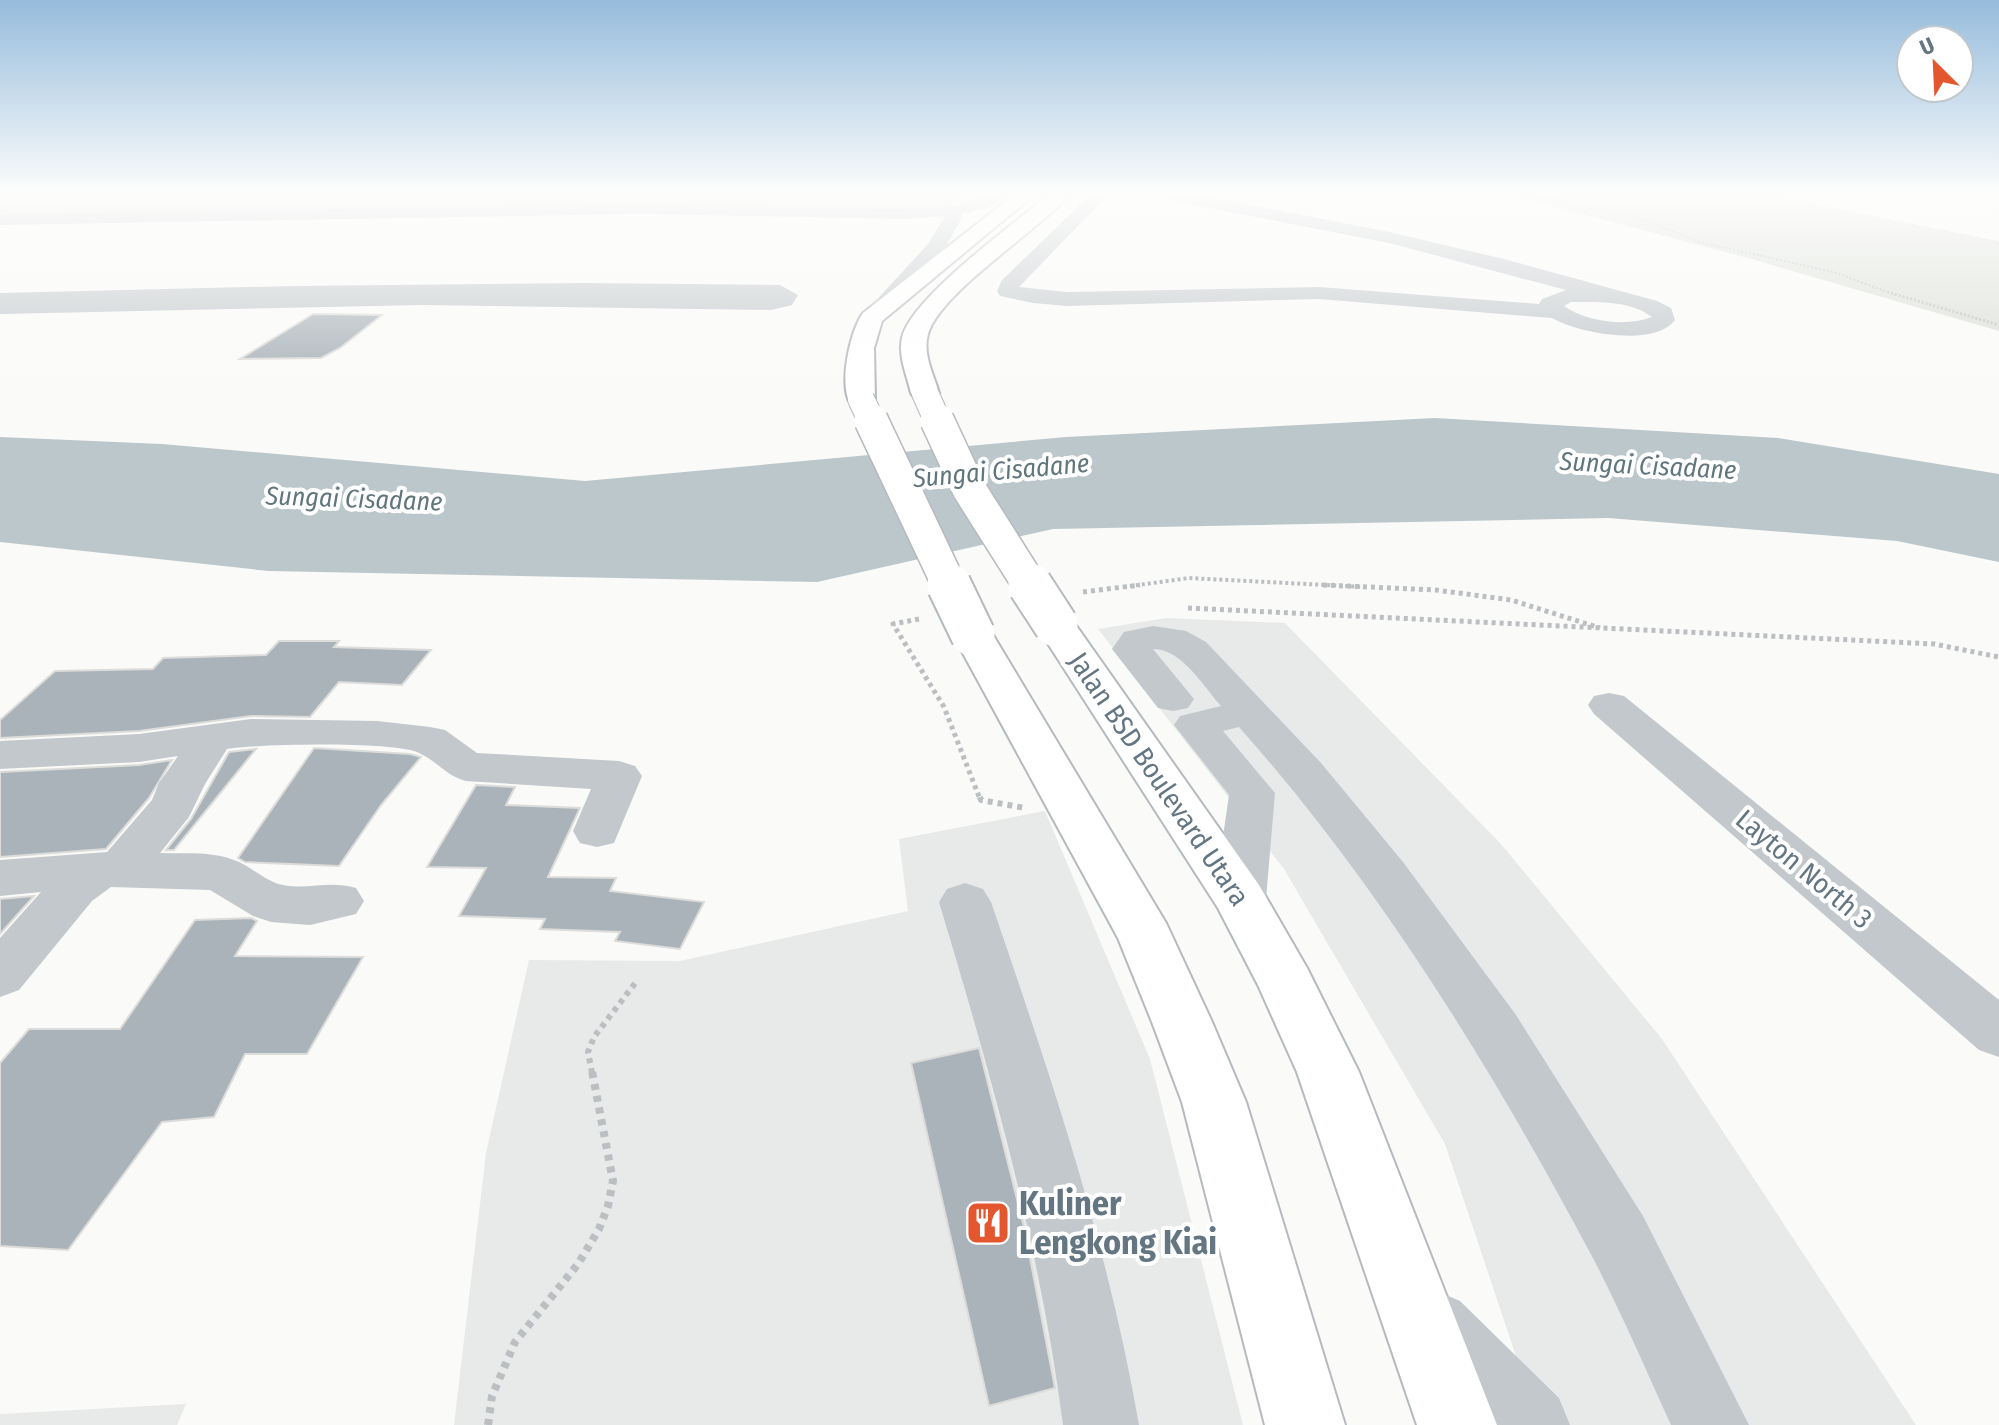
<svg xmlns="http://www.w3.org/2000/svg" width="1999" height="1425" viewBox="0 0 1999 1425" font-family="'Fira Sans Condensed',sans-serif">
	<style>
		.built { fill: #e8e9e9 }
		.green { fill: #dadfd7 }
		.water { fill: #bbc7cb }
		.building { fill: #aab3b9; stroke: #dcdcda; stroke-width: 2 }
		.lines { fill: none; stroke-linecap: round; stroke-linejoin: round }
		.major-casing { stroke: #b5babe; stroke-width: 4 }
		.path-far5 { stroke: #bbbfc2; stroke-width: 2; stroke-dasharray: 2 2; stroke-linecap: butt }
		.path-far4 { stroke: #bbbfc2; stroke-width: 3; stroke-dasharray: 2 2; stroke-linecap: butt }
		.path-far3 { stroke: #bbbfc2; stroke-width: 4; stroke-dasharray: 3 3; stroke-linecap: butt }
		.path-far2 { stroke: #bbbfc2; stroke-width: 5; stroke-dasharray: 4 4; stroke-linecap: butt }
		.path-far1 { stroke: #bbbfc2; stroke-width: 6; stroke-dasharray: 5 5; stroke-linecap: butt }
		.path { stroke: #bbbfc2; stroke-width: 8; stroke-dasharray: 6 6; stroke-linecap: butt }
		.minor { fill: #c3c8cc; fill-rule: evenodd }
		.major { fill: #fff; fill-rule: evenodd }
		.major-bridge-far2-casing { stroke: #b5babe; stroke-width: 28; stroke-linecap: butt }
		.major-bridge-far1-casing { stroke: #b5babe; stroke-width: 36; stroke-linecap: butt }
		.major-bridge-casing { stroke: #b5babe; stroke-width: 47; stroke-linecap: butt }
		.major-bridge-far2 { stroke: #fff; stroke-width: 26 }
		.major-bridge-far1 { stroke: #fff; stroke-width: 33 }
		.major-bridge { stroke: #fff; stroke-width: 43 }
		.labels { text-anchor: middle; dominant-baseline: central; stroke-width: 8; stroke-linejoin: round; paint-order: stroke }
		.far-water-label { font-size: 26px; font-style: italic; fill: #60757c; stroke: #fff }
		.street-label { font-size: 28px; fill: #657683; stroke: #fff }
		.near-poi-label { font-size: 34px; font-weight: bold; fill: #657683; stroke: #fff; text-anchor: start }
	</style>
	<rect width="100%" height="100%" fill="#fafaf8"/>
	<path class="built" d="M 1166,618 L 1285,623 L 1501,844 L 1662,1039 L 1916,1425 L 1539,1425 L 1445,1144 L 1284,869 L 1098,629 Z
		M 1045,811 L 1150,1059 L 1243,1425 L 454,1425 L 486,1153 L 529,960 L 680,961 L 908,911 L 899,839 Z
		M 186,1404 L 177,1425 L 0,1425 L 0,1414 Z"/>
	<path class="green" d="M 0,195 L 968,195 L 953,204 L 917,209 C 611,204 306,210 0,219 Z
		M 1511,195 L 1767,195 L 1999,241 L 1999,331 L 1748,258 Z"/>
	<path class="water" d="M 1435,418 L 1778,438 L 1999,474 L 1999,562 L 1897,541 L 1608,518 L 1053,529 L 817,582 L 269,571 L 0,542 L 0,437 L 162,444 L 585,481 L 1066,437 Z"/>
	<path class="building" d="M 313,314 L 382,315 L 340,348 L 321,358 L 240,359 Z
		M 279,641 L 339,641 L 334,647 L 431,650 L 402,685 L 339,682 L 310,717 L 251,716 L 139,731 L 0,738 L 0,720 L 55,671 L 153,669 L 163,658 L 266,655 Z
		M 314,748 L 410,754 L 421,757 L 381,805 L 339,866 L 245,862 L 238,858 Z
		M 256,749 L 174,850 L 166,850 L 191,819 L 229,752 Z
		M 172,760 L 149,798 L 106,849 L 0,857 L 0,772 L 139,765 Z
		M 476,785 L 515,787 L 506,805 L 580,808 L 548,877 L 616,878 L 610,891 L 704,902 L 680,949 L 615,941 L 620,932 L 540,929 L 545,919 L 459,916 L 486,868 L 427,867 Z
		M 34,896 L 0,934 L 0,899 Z
		M 251,918 L 257,921 L 235,956 L 363,957 L 307,1054 L 245,1054 L 214,1117 L 162,1122 L 68,1250 L 0,1246 L 0,1063 L 29,1029 L 120,1029 L 195,920 Z
		M 979,1048 L 1024,1227 L 1055,1388 L 989,1406 L 911,1063 Z"/>
	<g class="lines">
		<g class="major-casing">
			<path id="major" d="M 1014,195 L 1034,195 L 882,321 L 874,348 L 875,399 L 871,405 L 861,407 L 851,405 C 838,385 850,332 863,313 Z
				M 1049,195 L 1069,195 C 1040,230 932,297 927,339 C 924,357 934,376 939,393 L 935,399 L 925,401 L 915,399 L 911,393 C 907,376 898,356 902,338 C 910,299 1016,222 1049,195 Z
				M 1056,613 L 1070,617 L 1259,885 L 1307,968 L 1359,1072 L 1497,1425 L 1417,1425 L 1297,1072 L 1258,985 L 1218,908 L 1036,625 L 1042,617 Z
				M 973,623 L 987,627 L 993,635 L 1166,923 L 1212,1022 L 1246,1102 L 1345,1425 L 1265,1425 L 1182,1102 L 1152,1022 L 1118,938 L 953,635 L 959,627 Z"/>
		</g>
		<path class="path-far5" d="M 1525,195 L 1631,215 L 1700,242 L 1833,272 L 1896,295"/>
		<path class="path-far4" d="M 1891,293 L 1999,325"/>
		<path class="path-far3" d="M 1124,587 L 1189,578 L 1365,587"/>
		<path class="path-far2" d="M 1323,585 L 1436,590 L 1511,600 L 1600,628
			M 1083,592 L 1140,585
			M 1188,608 L 1934,644 L 1999,657
			M 919,619 L 893,624 L 944,707 L 980,799"/>
		<path class="path-far1" d="M 980,797 L 981,800 L 1025,808
			M 592,1073 L 588,1052 L 594,1037 L 636,982"/>
		<path class="path" d="M 488,1425 L 492,1396 L 515,1342 L 578,1264 L 599,1229 L 608,1206 L 613,1181 L 592,1071"/>
		<path class="minor" d="M 986,195 L 1007,195 L 990,207 L 961,214 L 963,216 L 943,251 L 879,323 L 863,323 L 860,318 L 928,244 L 945,216 L 907,219 L 637,214 L 0,225 L 0,215 L 637,204 L 907,209 L 954,205 Z
			M 1090,195 L 1108,195 L 1019,287 L 1067,292 L 1319,287 L 1539,304 L 1542,299 L 1566,290 L 1389,243 L 1169,200 L 1161,195 L 1199,195 L 1389,232 L 1504,259 L 1657,301 L 1671,308 L 1675,320 C 1654,348 1578,333 1552,318 L 1319,299 L 1067,306 L 1033,303 L 1000,296 L 997,291 L 1002,280 ZM 1571,302 C 1597,302 1630,300 1652,317 C 1626,327 1587,322 1564,306 Z
			M 585,283 L 780,285 L 798,295 L 792,305 L 771,310 L 422,305 L 0,314 L 0,293 L 292,286 Z
			M 1153,626 L 1186,631 L 1206,642 L 1321,763 L 1403,862 L 1516,1015 L 1643,1216 L 1749,1425 L 1671,1425 C 1646,1370 1622,1314 1594,1260 C 1494,1072 1381,887 1239,727 L 1223,731 L 1275,793 L 1266,899 L 1258,912 L 1240,918 L 1222,912 L 1214,899 L 1229,795 L 1174,725 L 1180,716 L 1221,706 C 1204,687 1181,648 1153,649 L 1194,699 L 1188,708 L 1173,711 L 1158,708 L 1112,649 L 1124,632 Z
			M 1609,693 L 1624,696 L 1999,1000 L 1999,1057 L 1979,1050 L 1594,714 L 1588,705 L 1594,696 Z
			M 251,719 L 377,721 L 430,727 L 445,730 L 477,753 L 619,761 L 635,766 L 642,776 L 614,843 L 597,847 L 580,843 L 573,831 L 591,789 L 466,781 C 446,776 437,761 419,753 C 395,741 257,744 227,749 L 205,784 L 189,817 L 160,853 C 184,854 211,851 234,860 C 251,866 266,882 283,885 C 310,890 329,880 356,888 L 364,901 L 356,914 L 310,925 L 271,922 L 253,916 L 210,890 L 111,887 L 92,901 L 19,990 L 0,997 L 0,938 L 41,892 L 0,896 L 0,860 L 107,852 L 152,800 L 159,783 L 178,756 L 139,762 L 0,769 L 0,741 L 139,734 Z
			M 965,883 L 983,889 L 991,902 C 1050,1074 1108,1245 1139,1425 L 1063,1425 C 1040,1246 991,1075 939,902 L 947,889 Z
			M 1435,1290 L 1460,1301 L 1559,1398 L 1570,1425 L 1479,1425 L 1410,1351 L 1399,1326 L 1410,1301 Z"/>
		<use href="#major" class="major"/>
		<g class="major-bridge-far2-casing">
			<path id="major-bridge-far2" d="M 925,393 L 938,422
				M 861,399 L 872,422"/>
		</g>
		<g class="major-bridge-far1-casing">
			<path id="major-bridge-far1" d="M 871,420 L 950,587
				M 937,420 L 969,489 L 1031,587"/>
		</g>
		<g class="major-bridge-casing">
			<path id="major-bridge" d="M 949,585 L 973,635
				M 1030,585 L 1056,625"/>
		</g>
		<use href="#major-bridge-far2" class="major-bridge-far2"/>
		<use href="#major-bridge-far1" class="major-bridge-far1"/>
		<use href="#major-bridge" class="major-bridge"/>
	</g>
	<linearGradient id="sky" x2="0" y2="1"><stop stop-color="#96bcdc"/><stop offset="0.49" stop-color="#fdfdfc"/><stop offset="1" stop-color="#fdfdfc" stop-opacity="0"/></linearGradient>
	<rect width="1999" height="395" fill="url(#sky)"/>
	<defs>
		<g id="restaurant-square" transform="scale(2.3)"><rect x="-9" y="-9" width="18" height="18" rx="4" fill="#e4572e" stroke="#fff"/><path d="M-5-6h1v4h1v-4h1v4h1v-4h1v5L-1.5 .5V6h-2V.5L-5-1ZM5-6V6H3V1.5H1.5Q1.5-4 5-6Z" fill="#fff"/></g>
	</defs>
	<g fill-rule="evenodd">
		<use href="#restaurant-square" x="988" y="1223"/>
	</g>
	<g class="labels">
		<g class="far-water-label">
			<text transform="translate(1648 466) rotate(3)">Sungai Cisadane</text>
			<text transform="translate(1001 471) rotate(-5)">Sungai Cisadane</text>
			<text transform="translate(354 499) rotate(2)">Sungai Cisadane</text>
		</g>
		<g class="street-label">
			<text transform="translate(1159 779) rotate(56)">Jalan BSD Boulevard Utara</text>
			<text transform="translate(1804 869) rotate(40)">Layton North 3</text>
		</g>
		<g class="near-poi-label">
			<text x="1019" y="1203">Kuliner<tspan x="1019" dy="39">Lengkong Kiai</tspan></text>
		</g>
	</g>
	<g transform="translate(1935 64) rotate(336)"><circle r="38" fill="#ffffff" stroke="#c1c8cd" stroke-width="2"/>
	<path d="M0-6L14 30L0 20L-14 30Z" fill="#e4572e"/>
	<text y="-12" font-size="22" font-weight="bold" text-anchor="middle" fill="#657683">U</text>
	</g>
</svg>
